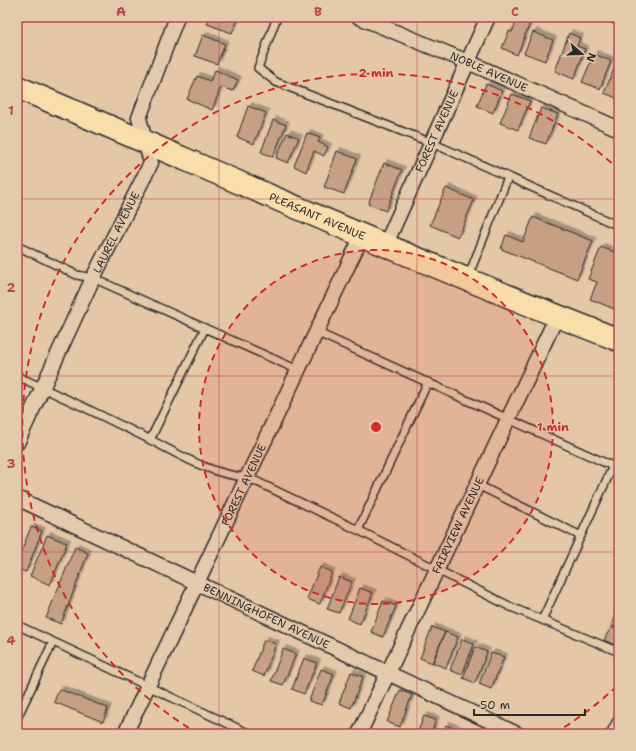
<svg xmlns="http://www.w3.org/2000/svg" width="636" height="751" viewBox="0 0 636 751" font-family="'Shantell Sans',sans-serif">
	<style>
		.building { fill: #c69f85; stroke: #2b2b2b; filter: url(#shadow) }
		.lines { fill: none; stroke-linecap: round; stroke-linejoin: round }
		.service-casing { stroke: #2b2b2b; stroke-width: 10 }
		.minor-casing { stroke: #2b2b2b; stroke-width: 17 }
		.primary-casing { stroke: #2b2b2b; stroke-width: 25 }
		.service { stroke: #e3caab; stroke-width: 7 }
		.minor { stroke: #e3caab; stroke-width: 14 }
		.primary { stroke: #f9deab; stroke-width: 22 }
		.grid { fill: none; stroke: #c04656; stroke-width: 1; stroke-opacity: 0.55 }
		.ring { fill: none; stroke: #d62828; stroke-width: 2; stroke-dasharray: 7 5 }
		.labels { text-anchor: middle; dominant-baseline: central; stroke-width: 3; stroke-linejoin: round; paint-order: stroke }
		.street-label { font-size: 11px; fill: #2b2b2b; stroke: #e3caab }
		.centre { fill: #d62828; stroke: #e3caab; stroke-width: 2 }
		.ring-label { font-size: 12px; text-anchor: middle; font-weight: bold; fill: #d62828; stroke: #e3caab; stroke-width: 3; stroke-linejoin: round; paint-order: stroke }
		.neatline { fill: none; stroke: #c04656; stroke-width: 1.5 }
		.grid-label { font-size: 13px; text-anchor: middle; font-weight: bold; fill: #c04656 }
	</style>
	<defs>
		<filter id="shadow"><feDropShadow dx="3.5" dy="-3.5" stdDeviation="0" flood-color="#0004"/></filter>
	</defs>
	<rect width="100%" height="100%" fill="#e4c7a7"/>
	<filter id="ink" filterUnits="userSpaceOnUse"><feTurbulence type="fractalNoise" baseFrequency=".025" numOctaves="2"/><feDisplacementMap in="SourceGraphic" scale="8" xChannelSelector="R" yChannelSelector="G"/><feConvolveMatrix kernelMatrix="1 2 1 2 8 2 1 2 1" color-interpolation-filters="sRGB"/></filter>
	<g filter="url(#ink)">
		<path class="building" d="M 210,17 L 239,17 L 232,33 L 207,24 Z
			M 518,17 L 531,21 L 517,55 L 502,48 L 509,31 L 512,32 Z
			M 533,32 L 553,40 L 545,61 L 524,53 Z
			M 569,33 L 580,38 L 577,46 L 585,49 L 574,79 L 555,71 Z
			M 203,35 L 225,44 L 217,64 L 195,56 Z
			M 594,54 L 611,61 L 600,89 L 582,82 Z
			M 616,64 L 619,65 L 619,99 L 604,93 Z
			M 215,70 L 238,80 L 233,91 L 221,87 L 212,110 L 187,99 L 197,76 L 210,81 Z
			M 486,84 L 502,91 L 493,113 L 477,106 Z
			M 512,94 L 530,101 L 518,130 L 500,123 Z
			M 248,106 L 266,113 L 254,144 L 237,137 Z
			M 541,108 L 558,114 L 546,144 L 529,138 Z
			M 273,120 L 286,125 L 273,157 L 261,152 Z
			M 287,133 L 299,138 L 288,163 L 276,158 Z
			M 307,133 L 320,138 L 318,142 L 328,147 L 324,156 L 314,151 L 306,172 L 294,166 Z
			M 337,151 L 357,159 L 344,194 L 324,187 Z
			M 384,163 L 402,170 L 386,211 L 368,204 Z
			M 446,188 L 474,200 L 458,237 L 430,225 Z
			M 533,217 L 593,241 L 577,279 L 501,249 L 506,235 L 523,242 Z
			M 601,247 L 619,254 L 619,311 L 590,299 L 597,282 L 588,279 Z
			M 31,527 L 42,531 L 26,572 L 17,569 L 17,562 Z
			M 47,535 L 67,543 L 50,585 L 30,576 Z
			M 75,547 L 88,553 L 61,624 L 46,618 Z
			M 320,567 L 332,572 L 320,604 L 307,599 Z
			M 339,577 L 352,582 L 339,613 L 327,609 Z
			M 360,588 L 373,593 L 360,624 L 348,619 Z
			M 383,601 L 396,606 L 383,637 L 371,632 Z
			M 618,612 L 619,613 L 619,629 L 611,625 Z
			M 432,627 L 445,632 L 432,663 L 420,658 Z
			M 611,627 L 619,631 L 619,647 L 604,640 Z
			M 445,632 L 458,637 L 446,668 L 433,663 Z
			M 462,639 L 474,644 L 462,675 L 450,670 Z
			M 264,640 L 276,644 L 264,676 L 252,671 Z
			M 475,647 L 487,652 L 475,683 L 463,678 Z
			M 283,649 L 296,654 L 283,685 L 271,681 Z
			M 491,653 L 504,657 L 491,689 L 479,684 Z
			M 304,658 L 317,663 L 304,694 L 292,689 Z
			M 321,669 L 334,674 L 322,705 L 309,701 Z
			M 351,672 L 363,677 L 351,708 L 339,703 Z
			M 59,689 L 108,708 L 103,722 L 54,702 Z
			M 400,690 L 412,695 L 400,727 L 387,722 Z
			M 424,716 L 436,720 L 431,734 L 417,734 Z
			M 446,725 L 458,730 L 457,734 L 442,734 Z"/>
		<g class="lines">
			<g class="service-casing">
				<path id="service" d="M 277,17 L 258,68 L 276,82 L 432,143 L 619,226
					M 609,17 L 619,21
					M 17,246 L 77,275 L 93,278 L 298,370
					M 468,277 L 508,177
					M 316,332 L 619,469
					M 17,376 C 61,396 105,417 149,439 C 178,454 214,476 247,477 L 358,530 L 511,607 L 619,652
					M 150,440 L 205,328
					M 478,485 L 581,536
					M 358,530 L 428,382
					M 542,620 L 613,466
					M 17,625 L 250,734
					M 17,718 L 53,642"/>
			</g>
			<g class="minor-casing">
				<g id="minor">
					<path id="s1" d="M 359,17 L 468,62 L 619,129"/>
					<path id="s2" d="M 385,246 L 488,17"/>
					<path id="s3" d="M 17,443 L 93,278 L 151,163 L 139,118 L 177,17"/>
					<path id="s4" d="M 17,498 L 517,734"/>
					<path id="s5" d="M 125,734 L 362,236"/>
					<path id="s6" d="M 359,734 L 557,316"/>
					<path d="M 614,734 L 619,724"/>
				</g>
			</g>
			<g class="primary-casing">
				<g id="primary">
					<path id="s7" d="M 17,87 C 217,172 416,262 619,340"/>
				</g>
			</g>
			<use href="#service" class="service"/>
			<use href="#minor" class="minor"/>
			<use href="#primary" class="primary"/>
		</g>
	</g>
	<path class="grid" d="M 219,17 L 219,734M 417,17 L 417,734M 17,199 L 619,199M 17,376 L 619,376M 17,552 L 619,552"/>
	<circle cx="376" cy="427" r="177" fill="#d62828" fill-opacity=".12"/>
	<g class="ring">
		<circle cx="376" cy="427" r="177"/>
		<path d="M617 686A354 354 0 0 1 553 734M199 734A354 354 0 1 1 617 168"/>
	</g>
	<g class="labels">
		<g class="street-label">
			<text stroke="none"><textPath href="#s1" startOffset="141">NOBLE AVENUE</textPath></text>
			<text stroke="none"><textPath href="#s2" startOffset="126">FOREST AVENUE</textPath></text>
			<text stroke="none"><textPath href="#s7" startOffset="327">PLEASANT AVENUE</textPath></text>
			<text stroke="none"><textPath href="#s3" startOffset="233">LAUREL AVENUE</textPath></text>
			<text stroke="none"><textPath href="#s5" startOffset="276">FOREST AVENUE</textPath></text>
			<text stroke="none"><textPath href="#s6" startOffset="231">FAIRVIEW AVENUE</textPath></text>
			<text stroke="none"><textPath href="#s4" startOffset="276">BENNINGHOFEN AVENUE</textPath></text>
		</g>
	</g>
	<circle cx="376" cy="427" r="6" class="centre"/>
	<g class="ring-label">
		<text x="376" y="77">2 min</text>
		<text x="553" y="431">1 min</text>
	</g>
	<rect width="636" height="751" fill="none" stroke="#e3caab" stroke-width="44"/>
	<g transform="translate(582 54) rotate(110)" stroke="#e3caab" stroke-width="3" paint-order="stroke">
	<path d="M0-3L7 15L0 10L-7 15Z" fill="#2b2b2b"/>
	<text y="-6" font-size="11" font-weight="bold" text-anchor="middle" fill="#2b2b2b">N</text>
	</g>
	<path d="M474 709v6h111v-6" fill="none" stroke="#2b2b2b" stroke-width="2"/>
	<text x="480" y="709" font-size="12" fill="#2b2b2b" stroke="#e3caab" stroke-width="3" paint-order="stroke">50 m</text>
	<rect x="22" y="22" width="592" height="707" class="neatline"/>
	<g class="grid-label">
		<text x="121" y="16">A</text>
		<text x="318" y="16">B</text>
		<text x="515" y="16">C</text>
		<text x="11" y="115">1</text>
		<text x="11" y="292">2</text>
		<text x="11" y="468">3</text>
		<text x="11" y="645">4</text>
	</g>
</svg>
